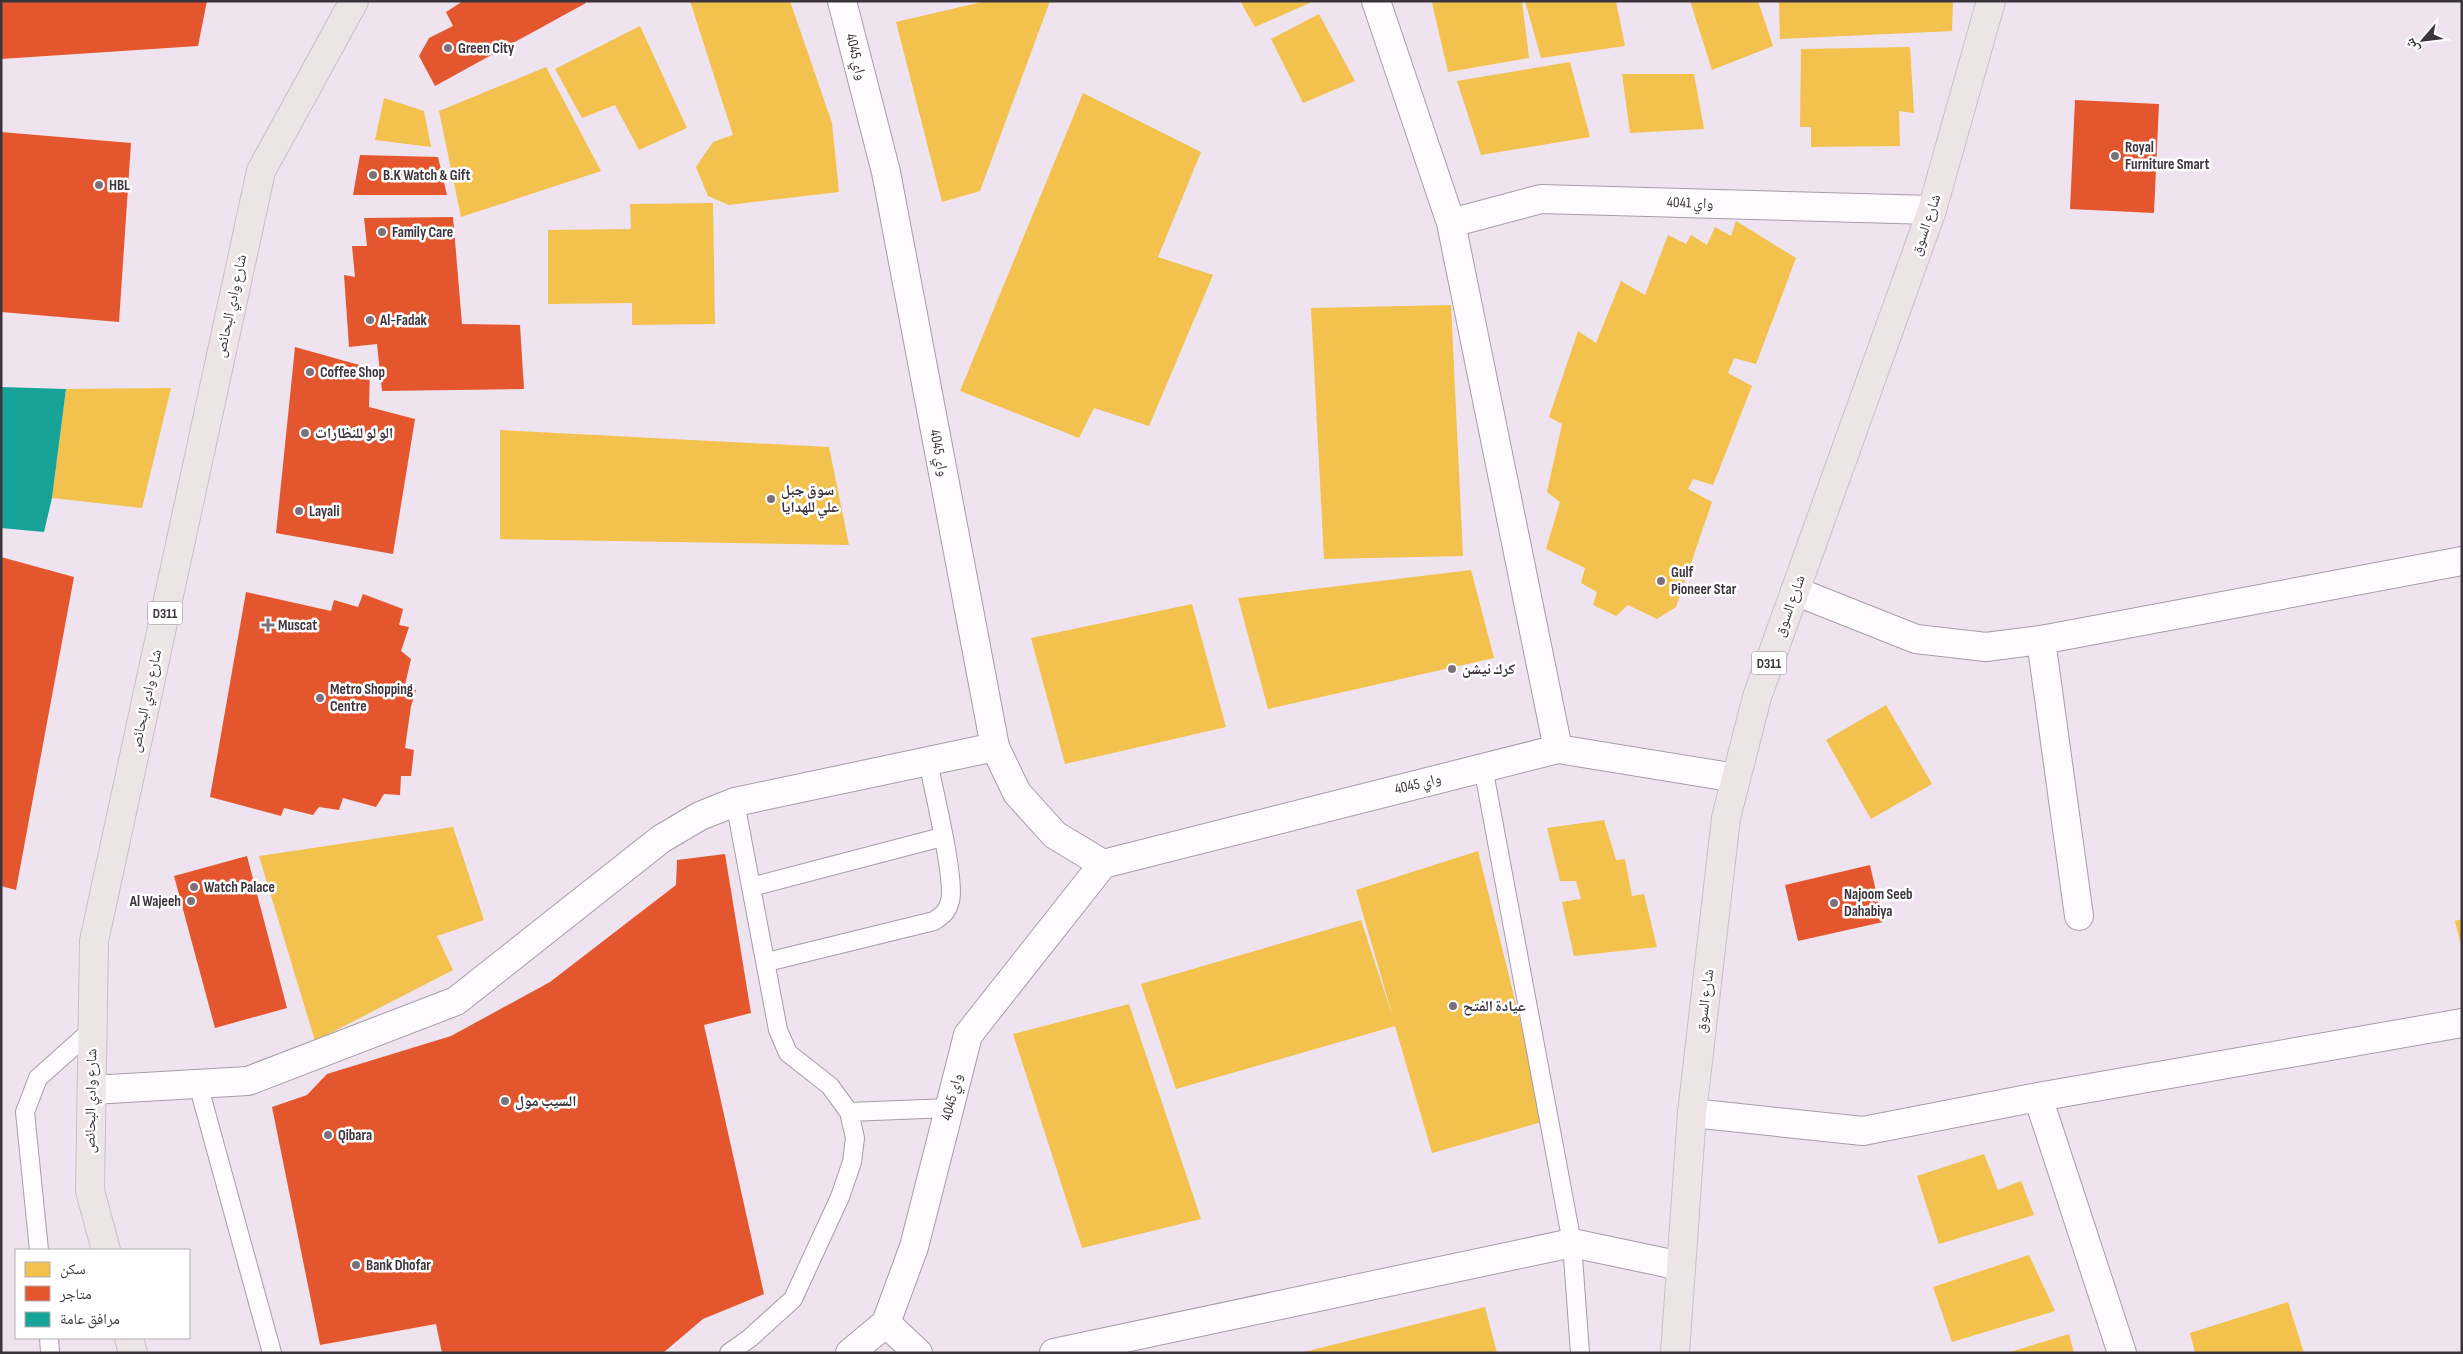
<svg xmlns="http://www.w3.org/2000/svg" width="2463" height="1354" viewBox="0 0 2463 1354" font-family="'Sofia Sans Condensed','Noto Naskh Arabic',sans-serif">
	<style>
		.homes { fill: #f2c14e }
		.shops { fill: #e4572e }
		.public { fill: #17a398 }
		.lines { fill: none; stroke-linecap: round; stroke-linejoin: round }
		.service-casing { stroke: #a69da6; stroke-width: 20 }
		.minor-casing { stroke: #a69da6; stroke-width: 30 }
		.tertiary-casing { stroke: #a69da6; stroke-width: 30 }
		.primary-casing { stroke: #c7c1c7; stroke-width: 30 }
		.service { stroke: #fdfbfd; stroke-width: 18 }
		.minor { stroke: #fdfbfd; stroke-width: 28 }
		.tertiary { stroke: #fdfbfd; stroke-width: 28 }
		.primary { stroke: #ece4e5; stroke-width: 28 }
		.poi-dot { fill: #7b717b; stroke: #fff; stroke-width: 2 }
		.labels { text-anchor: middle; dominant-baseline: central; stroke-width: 5; stroke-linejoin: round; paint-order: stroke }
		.shield { fill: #fff; stroke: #767176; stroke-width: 1 }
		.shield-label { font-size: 14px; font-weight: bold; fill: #3c343c }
		.poi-label { font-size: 15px; font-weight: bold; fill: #3c343c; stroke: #fff; text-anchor: start }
		.street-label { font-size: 15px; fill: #3c343c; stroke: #fff }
	</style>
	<rect width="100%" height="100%" fill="#efe3ef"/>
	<path class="homes" d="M 690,1 L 790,1 L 832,123 L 839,192 L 729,205 L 708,196 L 696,167 L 713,142 L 733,135 Z
		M 986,1 L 1050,1 L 980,191 L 942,202 L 896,22 Z
		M 1240,1 L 1314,1 L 1255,27 Z
		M 1438,1 L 1522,1 L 1529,58 L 1448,72 L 1432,3 Z
		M 1525,1 L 1616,1 L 1625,46 L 1541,58 Z
		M 1690,1 L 1758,1 L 1773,46 L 1712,70 Z
		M 1779,1 L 1953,1 L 1952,31 L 1780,39 Z
		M 1319,14 L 1355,81 L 1303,103 L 1271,39 Z
		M 640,26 L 687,128 L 639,150 L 615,105 L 582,118 L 555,69 Z
		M 1910,47 L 1914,113 L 1899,111 L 1900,146 L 1811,147 L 1811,127 L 1800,127 L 1801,49 Z
		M 1570,62 L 1590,137 L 1481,155 L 1457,81 Z
		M 546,67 L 601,171 L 461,217 L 439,111 Z
		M 1622,74 L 1694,74 L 1704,129 L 1630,133 Z
		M 1083,93 L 1201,152 L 1158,257 L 1213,275 L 1149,426 L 1094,408 L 1079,438 L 960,391 Z
		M 384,98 L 424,111 L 431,147 L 375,140 Z
		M 713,203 L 715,324 L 632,325 L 632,303 L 548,304 L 548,230 L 631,229 L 630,204 Z
		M 1736,221 L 1796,258 L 1756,364 L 1734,358 L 1728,373 L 1752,386 L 1713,485 L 1693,479 L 1688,489 L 1712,502 L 1676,607 L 1657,619 L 1628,605 L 1616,616 L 1593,605 L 1597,592 L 1581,583 L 1585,568 L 1546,549 L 1560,502 L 1547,492 L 1562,424 L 1549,417 L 1578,331 L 1596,343 L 1621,281 L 1645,295 L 1668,235 L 1686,244 L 1691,235 L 1707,245 L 1715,227 L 1731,236 Z
		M 1451,305 L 1463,556 L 1324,559 L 1311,308 Z
		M 171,388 L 142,508 L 52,498 L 66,389 Z
		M 500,430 L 829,447 L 849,545 L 500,539 Z
		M 1471,570 L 1494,658 L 1268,709 L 1238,598 Z
		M 1192,604 L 1226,727 L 1065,764 L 1031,638 Z
		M 1886,705 L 1932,784 L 1871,819 L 1826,740 Z
		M 1604,820 L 1616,860 L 1625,859 L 1632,896 L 1644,894 L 1657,947 L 1574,956 L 1562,902 L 1581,899 L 1576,881 L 1560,881 L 1547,828 Z
		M 453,827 L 484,920 L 437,936 L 453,970 L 315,1041 L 259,856 Z
		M 1478,851 L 1545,1121 L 1432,1153 L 1395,1026 L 1176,1089 L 1141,984 L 1361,920 L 1394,1021 L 1356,890 Z
		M 2462,919 L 2462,945 L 2461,945 L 2455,921 Z
		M 1129,1004 L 1201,1219 L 1082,1248 L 1013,1034 Z
		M 1984,1154 L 1998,1190 L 2021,1181 L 2034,1215 L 1939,1244 L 1917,1176 Z
		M 2029,1255 L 2055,1311 L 1952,1342 L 1933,1287 Z
		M 2288,1302 L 2304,1353 L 2195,1353 L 2190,1333 Z
		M 1485,1307 L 1497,1353 L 1304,1353 L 1304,1352 Z
		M 2069,1334 L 2074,1353 L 2010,1353 L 2010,1352 Z"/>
	<path class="shops" d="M 1,1 L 207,1 L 198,46 L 1,59 Z
		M 463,1 L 585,1 L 586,3 L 435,86 L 419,56 L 429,38 L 453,26 L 446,12 Z
		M 2075,100 L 2159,104 L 2154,213 L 2070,209 Z
		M 1,132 L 131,143 L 119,322 L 1,312 Z
		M 360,155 L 438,157 L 447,195 L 353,195 Z
		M 453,217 L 462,324 L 520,325 L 524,389 L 382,391 L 377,344 L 349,347 L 344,275 L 355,277 L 352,246 L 367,246 L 364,218 Z
		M 295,347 L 370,368 L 369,407 L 415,419 L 393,554 L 276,533 Z
		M 1,557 L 74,577 L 16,890 L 1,886 Z
		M 246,592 L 331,611 L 334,600 L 358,607 L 363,594 L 403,609 L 399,625 L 409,627 L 401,651 L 411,659 L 405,685 L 416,690 L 411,706 L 405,748 L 414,750 L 411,776 L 401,776 L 400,795 L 384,794 L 376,807 L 343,798 L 339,810 L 319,807 L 313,815 L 284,808 L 281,816 L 210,797 Z
		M 725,854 L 751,1013 L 704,1025 L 764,1294 L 703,1319 L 663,1353 L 442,1353 L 436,1324 L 320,1345 L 272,1107 L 307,1095 L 327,1074 L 451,1036 L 550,982 L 676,885 L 677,860 Z
		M 247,856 L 287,1008 L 215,1028 L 174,876 Z
		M 1870,865 L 1883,922 L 1798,941 L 1785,885 Z"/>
	<path class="public" d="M 1,387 L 66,389 L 52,498 L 44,532 L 1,528 Z"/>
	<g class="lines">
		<g class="service-casing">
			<path id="service" d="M 1483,767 L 1572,1243 L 1580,1353
				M 751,887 L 942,837
				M 767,962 L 934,921 C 943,915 947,912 950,901 C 956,880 933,788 928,761
				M 198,1084 L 272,1353
				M 849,1112 L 950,1108
				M 39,1250 L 25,1112 L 38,1078 L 93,1029
				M 49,1338 L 50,1353
				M 729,1353 L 750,1338 L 793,1299 L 840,1197 L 852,1162 L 855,1138 L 849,1112 L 830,1086 L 788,1053 L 778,1030 L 735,802"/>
		</g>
		<g class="minor-casing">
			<path id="minor" d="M 1376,1 L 1451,223 L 1558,749
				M 1451,223 L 1541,199 L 1932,210
				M 1795,591 L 1916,639 L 1986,647 L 2041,640 L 2462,561
				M 2041,640 L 2079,916
				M 92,1090 L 248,1081 L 456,1001 L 661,839 L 700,816 L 735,802 L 995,747
				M 2038,1097 L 2122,1353
				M 1692,1113 L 1863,1131 L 2038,1097 L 2462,1023
				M 886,1323 L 918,1353
				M 1054,1353 L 1572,1243 L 1681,1266"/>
		</g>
		<g class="tertiary-casing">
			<path id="tertiary" d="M 842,1 L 886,172 L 995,747 L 1017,793 L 1055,835 L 1103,864
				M 850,1353 L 886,1323 L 914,1247 L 968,1035 L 1103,864 L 1558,749 L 1736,778"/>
		</g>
		<g class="primary-casing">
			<path id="primary" d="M 106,1250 L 90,1191 L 94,941 L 261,171 L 354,1
				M 129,1338 L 133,1353
				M 1675,1353 L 1692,1113 L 1726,818 L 1757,697 L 1932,210 L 1991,1"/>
		</g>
		<use href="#service" class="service"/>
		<use href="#minor" class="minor"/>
		<use href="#tertiary" class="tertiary"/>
		<use href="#primary" class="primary"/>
	</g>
	<g class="poi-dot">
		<circle cx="448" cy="48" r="5"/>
		<circle cx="2115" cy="156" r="5"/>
		<circle cx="373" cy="175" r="5"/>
		<circle cx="99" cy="185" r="5"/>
		<circle cx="382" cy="232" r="5"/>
		<circle cx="370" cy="320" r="5"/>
		<circle cx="310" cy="372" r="5"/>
		<circle cx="305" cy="433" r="5"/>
		<circle cx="771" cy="499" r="5"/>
		<circle cx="299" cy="511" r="5"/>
		<circle cx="1661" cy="581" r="5"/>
		<path d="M265.5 617.5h5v5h5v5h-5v5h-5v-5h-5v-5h5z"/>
		<circle cx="1452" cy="669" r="5"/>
		<circle cx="320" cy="698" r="5"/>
		<circle cx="194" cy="887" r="5"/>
		<circle cx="191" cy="901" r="5"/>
		<circle cx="1834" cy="903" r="5"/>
		<circle cx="1453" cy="1006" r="5"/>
		<circle cx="505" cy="1101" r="5"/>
		<circle cx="328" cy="1135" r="5"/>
		<circle cx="356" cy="1265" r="5"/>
	</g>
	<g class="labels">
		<g class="shield">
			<rect x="147.5" y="601.5" width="35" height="23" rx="4"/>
			<rect x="1751.5" y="651.5" width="35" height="23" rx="4"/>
		</g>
		<g class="shield-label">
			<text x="165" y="613">D311</text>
			<text x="1769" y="663">D311</text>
		</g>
		<g class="poi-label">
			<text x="458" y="48">Green City</text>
			<text x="2125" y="147">Royal<tspan x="2125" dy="17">Furniture Smart</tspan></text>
			<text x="383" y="175">B.K Watch &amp; Gift</text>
			<text x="109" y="185">HBL</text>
			<text x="392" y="232">Family Care</text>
			<text x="380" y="320">Al-Fadak</text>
			<text x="320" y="372">Coffee Shop</text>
			<text x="315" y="433">الو لو للنظارات</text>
			<text x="781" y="490">سوق جبل<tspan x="781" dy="17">علي للهدايا</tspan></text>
			<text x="309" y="511">Layali</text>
			<text x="1671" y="572">Gulf<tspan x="1671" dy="17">Pioneer Star</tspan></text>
			<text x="278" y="625">Muscat</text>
			<text x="1462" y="669">كرك نيشن</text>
			<text x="330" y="689">Metro Shopping<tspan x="330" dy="17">Centre</tspan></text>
			<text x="204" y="887">Watch Palace</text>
			<text x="1844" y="894">Najoom Seeb<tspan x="1844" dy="17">Dahabiya</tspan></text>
			<text x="181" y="901" text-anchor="end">Al Wajeeh</text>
			<text x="1463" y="1006">عيادة الفتح</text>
			<text x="515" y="1101">السيب مول</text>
			<text x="338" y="1135">Qibara</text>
			<text x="366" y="1265">Bank Dhofar</text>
		</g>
		<g class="street-label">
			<text transform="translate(856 57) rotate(76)">واي 4045</text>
			<text transform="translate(1690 203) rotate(2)">واي 4041</text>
			<text transform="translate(1926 225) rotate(-71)">شارع السوق</text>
			<text transform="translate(231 306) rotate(-78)">شارع وادي البحائص</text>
			<text transform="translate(939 453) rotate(79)">واي 4045</text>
			<text transform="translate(1790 606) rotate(-70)">شارع السوق</text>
			<text transform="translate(146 701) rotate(-78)">شارع وادي البحائص</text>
			<text transform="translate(1418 784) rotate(-14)">واي 4045</text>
			<text transform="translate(1705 1001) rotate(-83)">شارع السوق</text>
			<text transform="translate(952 1097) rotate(-76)">واي 4045</text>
			<text transform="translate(91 1101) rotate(-89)">شارع وادي البحائص</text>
		</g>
	</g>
	<rect width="2463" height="1354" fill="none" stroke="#3c343c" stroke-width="5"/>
	<rect x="15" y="1249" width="175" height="90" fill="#ffffff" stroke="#b1aeb1"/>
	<rect x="25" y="1262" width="25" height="15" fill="#f2c14e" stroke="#b1aeb1"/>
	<text x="60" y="1274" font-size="15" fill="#3c343c">سكن</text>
	<rect x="25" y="1286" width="25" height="15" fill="#e4572e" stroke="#b1aeb1"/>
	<text x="60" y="1299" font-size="15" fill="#3c343c">متاجر</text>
	<rect x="25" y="1312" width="25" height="15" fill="#17a398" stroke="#b1aeb1"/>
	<text x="60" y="1324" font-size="15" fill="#3c343c">مرافق عامة</text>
	<g transform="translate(2423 40) rotate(242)" stroke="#ffffff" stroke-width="4" paint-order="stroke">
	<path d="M0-4L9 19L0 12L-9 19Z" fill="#3c343c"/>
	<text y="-8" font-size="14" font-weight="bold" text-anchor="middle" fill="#3c343c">ش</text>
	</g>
</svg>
